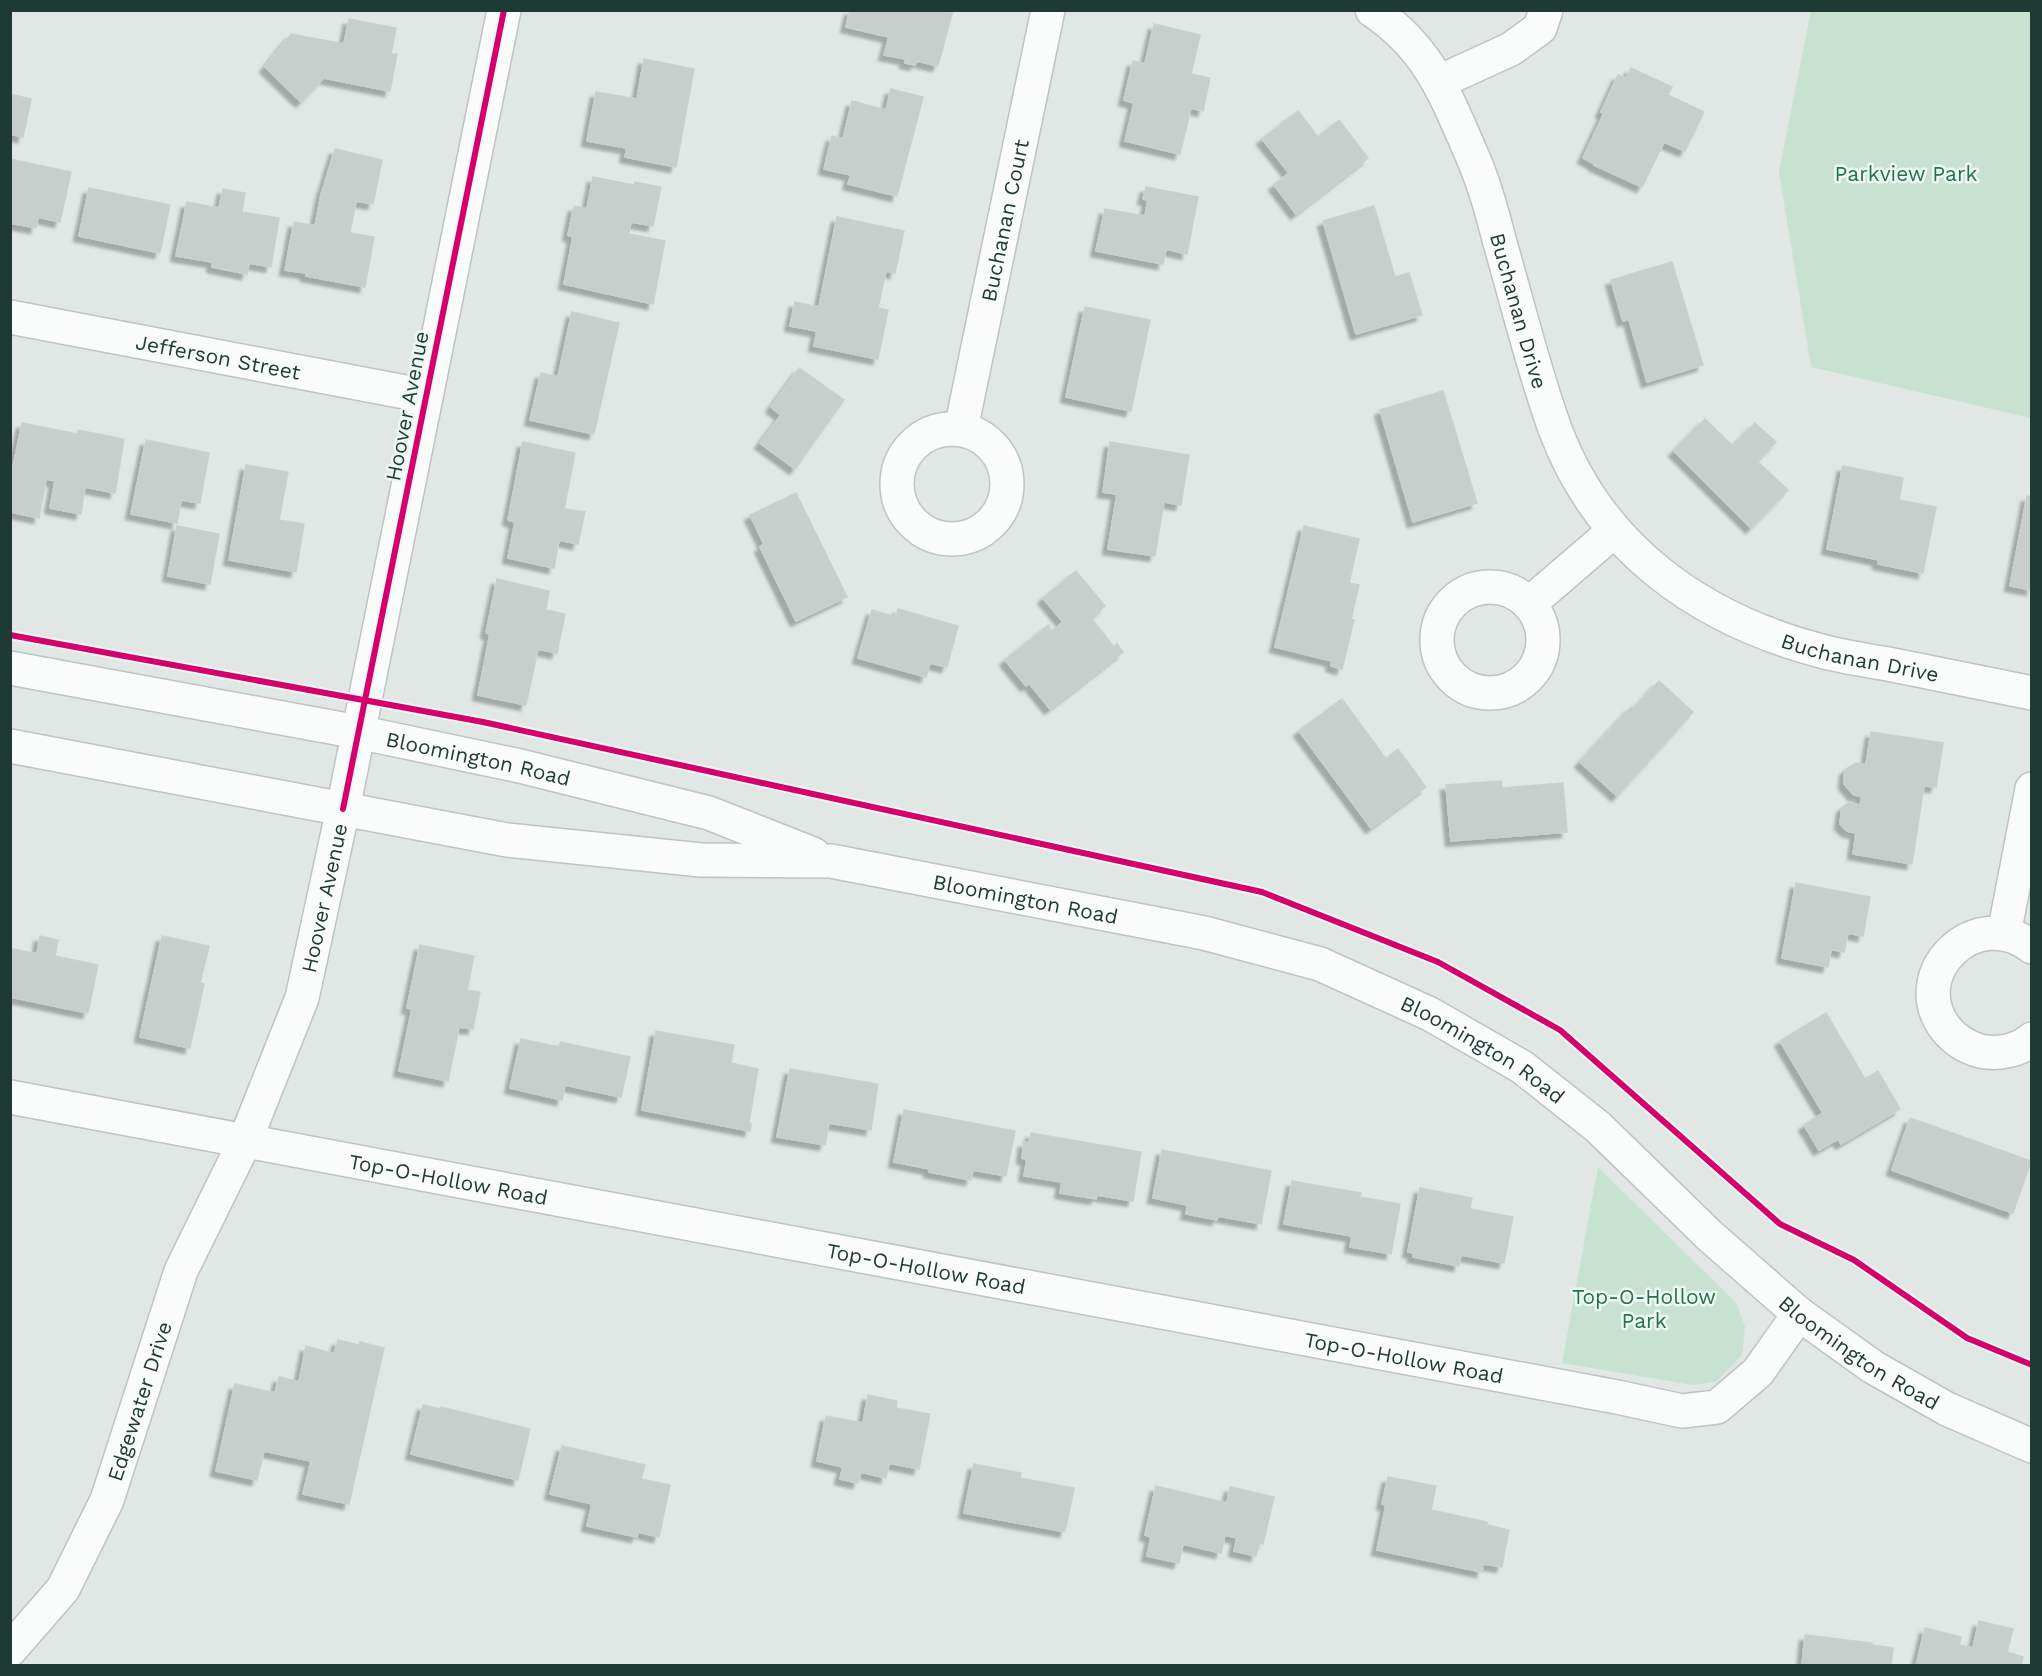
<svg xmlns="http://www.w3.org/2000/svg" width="2042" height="1676" viewBox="0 0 2042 1676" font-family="'Work Sans',sans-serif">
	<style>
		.green { fill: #c8e2d2 }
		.building { fill: #c7cecc; stroke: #c9d0cd; stroke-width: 1.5; filter: url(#shadow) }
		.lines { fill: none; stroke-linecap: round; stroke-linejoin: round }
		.minor-casing { stroke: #bdc4c1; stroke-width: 36 }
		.tertiary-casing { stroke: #bdc4c1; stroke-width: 36 }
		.minor { stroke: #fafbfb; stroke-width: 33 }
		.tertiary { stroke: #fafbfb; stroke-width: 33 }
		.cycleway-casing { stroke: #edf7f3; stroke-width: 10 }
		.cycleway { stroke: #d6006c; stroke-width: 6 }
		.labels { text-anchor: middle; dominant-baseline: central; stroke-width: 5; stroke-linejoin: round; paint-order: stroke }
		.park-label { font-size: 21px; fill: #27724b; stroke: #edf7f3 }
		.street-label { font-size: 21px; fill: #1e3a35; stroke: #edf7f3 }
	</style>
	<defs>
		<filter id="shadow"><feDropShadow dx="-5.5" dy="5.5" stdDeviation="1.5" flood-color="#0004"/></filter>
	</defs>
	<rect width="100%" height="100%" fill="#e0e7e4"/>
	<path class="green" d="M 1811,10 L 2031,11 L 2031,418 L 1811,367 L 1779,172 Z
		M 1598,1167 L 1737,1304 L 1745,1327 L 1742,1355 L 1716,1382 L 1692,1385 L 1562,1363 Z"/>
	<path class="building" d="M 850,10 L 953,10 L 938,66 L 917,61 L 915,65 L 905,63 L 906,59 L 884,55 L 889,37 L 846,27 Z
		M 349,19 L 396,28 L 391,54 L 397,54 L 390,91 L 324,78 L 301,102 L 265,67 L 291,34 L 344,44 Z
		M 1154,24 L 1200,35 L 1191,74 L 1210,78 L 1203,111 L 1191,108 L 1180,154 L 1125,141 L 1134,103 L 1124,100 L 1133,61 L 1145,64 Z
		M 644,59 L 694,69 L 676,167 L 625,157 L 627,148 L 587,141 L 596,92 L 637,99 Z
		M 1631,68 L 1672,87 L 1668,95 L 1704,112 L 1685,151 L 1664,142 L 1642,187 L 1594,165 L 1595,164 L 1583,158 L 1604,113 L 1601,112 L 1618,75 L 1626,78 Z
		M 891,89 L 923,97 L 897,196 L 848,184 L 851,175 L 824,169 L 832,136 L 843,139 L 852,101 L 886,110 Z
		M 10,94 L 31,99 L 23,137 L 10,134 Z
		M 1298,111 L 1318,137 L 1339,120 L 1368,158 L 1296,214 L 1274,185 L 1289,173 L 1262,139 Z
		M 335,149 L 382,160 L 373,204 L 356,201 L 350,233 L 374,237 L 365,287 L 306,276 L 306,273 L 285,270 L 294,222 L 315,226 L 321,195 Z
		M 10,159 L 71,172 L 60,222 L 38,217 L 36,228 L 10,223 Z
		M 593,177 L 634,185 L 635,182 L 661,187 L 653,226 L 631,222 L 629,234 L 665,241 L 653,304 L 564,284 L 573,237 L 568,235 L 574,206 L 587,209 Z
		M 1146,187 L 1198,197 L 1187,254 L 1166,249 L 1163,264 L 1096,251 L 1105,209 L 1145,216 L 1148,200 L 1143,199 Z
		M 89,188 L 170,205 L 160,253 L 79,236 Z
		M 223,189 L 245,193 L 242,212 L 279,218 L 271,267 L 249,263 L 247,274 L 212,267 L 213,262 L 176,256 L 187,202 L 219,208 Z
		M 1374,206 L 1395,277 L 1409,273 L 1422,315 L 1356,334 L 1323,221 Z
		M 837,217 L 904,231 L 895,273 L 886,271 L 878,308 L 888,310 L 878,359 L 814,346 L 817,331 L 790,326 L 795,302 L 819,307 Z
		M 1672,262 L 1703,365 L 1647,382 L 1629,319 L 1623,321 L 1611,280 Z
		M 1085,307 L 1150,320 L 1131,411 L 1066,397 Z
		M 572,312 L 619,323 L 594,434 L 530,420 L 541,373 L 558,377 Z
		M 799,368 L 844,400 L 795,469 L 760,443 L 781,415 L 771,407 Z
		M 1443,391 L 1477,503 L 1413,522 L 1380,410 Z
		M 1705,419 L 1733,446 L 1755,423 L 1776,442 L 1757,461 L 1788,490 L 1751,528 L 1674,451 Z
		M 22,423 L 77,434 L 78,430 L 124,439 L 115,493 L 85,487 L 81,514 L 50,508 L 55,481 L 46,479 L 39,518 L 10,512 L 10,482 Z
		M 146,440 L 209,453 L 200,503 L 181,500 L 177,523 L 131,514 Z
		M 523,442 L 575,453 L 564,509 L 585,512 L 578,544 L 559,540 L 554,568 L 508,558 L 515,522 L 508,520 Z
		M 1110,442 L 1189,455 L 1181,505 L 1164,502 L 1155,556 L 1108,549 L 1117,494 L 1103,492 Z
		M 246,465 L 288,472 L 279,520 L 304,524 L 296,572 L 229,560 Z
		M 1843,466 L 1903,478 L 1899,500 L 1936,507 L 1923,573 L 1878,564 L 1879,560 L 1827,549 Z
		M 796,493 L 847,597 L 796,621 L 760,547 L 764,544 L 750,515 Z
		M 2027,496 L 2032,497 L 2032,590 L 2010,586 Z
		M 177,526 L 219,534 L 210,584 L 168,576 Z
		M 1304,526 L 1359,539 L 1349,583 L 1359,585 L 1351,619 L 1354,620 L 1342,669 L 1331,666 L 1332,661 L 1275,647 Z
		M 1076,571 L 1105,606 L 1091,618 L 1114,647 L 1117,644 L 1123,652 L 1050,709 L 1029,683 L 1026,686 L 1005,660 L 1048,625 L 1052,631 L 1063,622 L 1043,598 Z
		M 497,579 L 549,591 L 546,610 L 565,614 L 557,653 L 538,649 L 526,705 L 478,695 L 490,634 L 486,633 Z
		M 898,609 L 958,626 L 947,667 L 930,663 L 926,677 L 858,658 L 872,610 L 896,617 Z
		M 1659,681 L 1693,712 L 1617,796 L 1580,762 L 1631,707 L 1634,709 Z
		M 1342,699 L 1386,759 L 1398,749 L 1426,787 L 1371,828 L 1299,731 Z
		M 1871,732 L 1943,743 L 1936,787 L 1924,786 L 1912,864 L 1853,854 L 1856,833 L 1847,831 L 1840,824 L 1842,808 L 1848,803 L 1860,805 L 1862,796 L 1854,795 L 1844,784 L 1845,770 L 1856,763 L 1866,765 Z
		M 1501,781 L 1502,788 L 1563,783 L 1567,832 L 1451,841 L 1446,785 Z
		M 1796,883 L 1870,897 L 1863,936 L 1848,933 L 1844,952 L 1831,949 L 1828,967 L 1782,958 Z
		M 40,936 L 58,940 L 55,956 L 98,965 L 88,1013 L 10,997 L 10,963 L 13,949 L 37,954 Z
		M 162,936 L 209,946 L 200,983 L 204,984 L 190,1048 L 140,1037 Z
		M 420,945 L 474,956 L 467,990 L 480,992 L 473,1029 L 459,1027 L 448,1081 L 399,1071 L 412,1009 L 407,1008 Z
		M 1826,1013 L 1865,1079 L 1878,1071 L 1900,1109 L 1841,1144 L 1838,1139 L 1819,1150 L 1804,1125 L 1823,1113 L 1780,1041 Z
		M 656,1031 L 734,1045 L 731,1063 L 758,1069 L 749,1123 L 751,1124 L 750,1131 L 642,1110 Z
		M 521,1039 L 559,1047 L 561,1042 L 630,1057 L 621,1097 L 565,1085 L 562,1100 L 510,1088 Z
		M 790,1069 L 878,1084 L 871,1130 L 829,1123 L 825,1145 L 777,1137 Z
		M 904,1110 L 1015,1131 L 1006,1176 L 973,1170 L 971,1180 L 929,1172 L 930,1169 L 894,1162 Z
		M 1910,1118 L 2031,1161 L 2013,1213 L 1892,1170 Z
		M 1031,1133 L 1141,1152 L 1133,1201 L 1097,1195 L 1096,1199 L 1060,1193 L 1062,1182 L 1024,1176 L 1027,1160 L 1022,1158 L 1024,1142 L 1029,1143 Z
		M 1162,1150 L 1271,1171 L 1261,1224 L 1218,1216 L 1217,1220 L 1186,1214 L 1188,1205 L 1153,1198 Z
		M 1292,1181 L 1361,1193 L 1360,1197 L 1400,1204 L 1391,1254 L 1350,1247 L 1352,1236 L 1284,1224 Z
		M 1420,1188 L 1472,1198 L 1470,1209 L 1513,1217 L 1504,1263 L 1461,1255 L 1459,1266 L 1413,1257 L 1414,1253 L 1408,1252 Z
		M 338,1340 L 359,1345 L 360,1342 L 384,1348 L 349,1504 L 303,1494 L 311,1461 L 264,1451 L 257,1480 L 216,1471 L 235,1384 L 275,1393 L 279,1377 L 299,1382 L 306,1346 L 334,1354 Z
		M 868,1395 L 897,1401 L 896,1408 L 930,1414 L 919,1469 L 889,1463 L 886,1478 L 861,1472 L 858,1483 L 840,1479 L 843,1467 L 817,1461 L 826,1416 L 863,1423 Z
		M 423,1405 L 441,1409 L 441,1407 L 530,1429 L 518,1480 L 411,1454 Z
		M 562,1446 L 645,1465 L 641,1479 L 670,1485 L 659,1537 L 638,1532 L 637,1537 L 587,1526 L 592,1504 L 550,1494 Z
		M 974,1464 L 1021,1473 L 1020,1478 L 1074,1488 L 1065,1532 L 964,1513 Z
		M 1388,1477 L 1436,1486 L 1431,1510 L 1487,1522 L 1487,1525 L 1509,1530 L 1502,1567 L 1483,1564 L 1482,1572 L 1377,1550 L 1386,1505 L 1382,1504 Z
		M 1156,1486 L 1227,1503 L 1230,1487 L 1274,1497 L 1263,1544 L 1259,1543 L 1256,1556 L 1234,1551 L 1237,1538 L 1225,1535 L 1221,1553 L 1183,1544 L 1179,1563 L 1147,1556 L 1151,1537 L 1145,1535 Z
		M 1979,1621 L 2013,1629 L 2007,1652 L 2023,1657 L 2021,1666 L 1916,1666 L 1925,1628 L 1961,1637 L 1959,1645 L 1973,1648 Z
		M 1805,1635 L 1872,1643 L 1871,1645 L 1893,1648 L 1891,1666 L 1802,1666 Z"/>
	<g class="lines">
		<g class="minor-casing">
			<g id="minor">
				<path id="s1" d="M 1372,10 C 1429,48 1445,94 1471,153 C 1484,182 1492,212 1500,243 C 1518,305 1533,368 1555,429 C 1600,549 1700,619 1821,651 C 1843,657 1866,660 1888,664 C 1936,674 1984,683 2032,693"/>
				<path d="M 1439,82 L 1511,49 L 1540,28 L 1546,10"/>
				<path id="s2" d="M 10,317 L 426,396"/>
				<circle cx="952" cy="484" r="55"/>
				<path id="s3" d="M 961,429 L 1048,10"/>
				<circle cx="1490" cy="640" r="53"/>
				<path d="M 1529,604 L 1614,531"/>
				<path d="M 2004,934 L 2032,789"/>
				<path d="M 2032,947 C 1977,903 1903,973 1946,1029 C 1955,1040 1966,1047 1980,1051 C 1997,1055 2018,1051 2032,1039"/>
				<path id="s4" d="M 10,1097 L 1617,1397 L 1682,1411 L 1717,1407 L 1758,1372 L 1799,1314"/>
				<path id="s5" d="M 10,1650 L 63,1589 L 107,1500 L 181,1271 L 245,1141 L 302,998 L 343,809"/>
			</g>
		</g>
		<g class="tertiary-casing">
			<g id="tertiary">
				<path id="s6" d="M 10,668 L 358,732 L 520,766 L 709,813 L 813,854"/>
				<path id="s7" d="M 10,746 L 507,840 L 701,860 L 831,861 L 1204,933 L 1320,964 L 1430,1014 L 1522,1067 L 1598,1127 L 1710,1236 L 1799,1314 L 1873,1367 L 1947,1409 L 2032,1446"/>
				<path d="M 343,809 L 504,10"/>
			</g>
		</g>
		<use href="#minor" class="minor"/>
		<use href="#tertiary" class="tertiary"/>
		<g class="cycleway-casing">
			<path id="cycleway" d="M 10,635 L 483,722 L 1262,892 L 1438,962 L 1560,1030 L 1780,1224 L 1854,1260 L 1967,1338 L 2032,1365
				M 343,809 L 504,10"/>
		</g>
		<use href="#cycleway" class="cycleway"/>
	</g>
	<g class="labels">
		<g class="park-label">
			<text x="1906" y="173">Parkview Park</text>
			<text x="1644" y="1296">Top-O-Hollow<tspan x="1644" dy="24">Park</tspan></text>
		</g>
		<g class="street-label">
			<text stroke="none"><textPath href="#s3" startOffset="213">Buchanan Court</textPath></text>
			<text stroke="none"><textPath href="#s1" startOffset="342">Buchanan Drive</textPath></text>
			<text stroke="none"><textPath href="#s2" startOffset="212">Jefferson Street</textPath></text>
			<text transform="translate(407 406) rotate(-79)">Hoover Avenue</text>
			<text stroke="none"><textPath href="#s1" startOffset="866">Buchanan Drive</textPath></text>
			<text stroke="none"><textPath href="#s6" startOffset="477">Bloomington Road</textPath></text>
			<text stroke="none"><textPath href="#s5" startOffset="822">Hoover Avenue</textPath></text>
			<text stroke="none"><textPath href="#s7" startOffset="1029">Bloomington Road</textPath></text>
			<text stroke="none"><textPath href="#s7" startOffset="1515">Bloomington Road</textPath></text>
			<text stroke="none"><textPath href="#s4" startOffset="446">Top-O-Hollow Road</textPath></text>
			<text stroke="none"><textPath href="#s4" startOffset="932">Top-O-Hollow Road</textPath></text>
			<text stroke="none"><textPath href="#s7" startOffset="2001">Bloomington Road</textPath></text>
			<text stroke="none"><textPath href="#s4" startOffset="1418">Top-O-Hollow Road</textPath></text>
			<text stroke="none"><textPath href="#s5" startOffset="284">Edgewater Drive</textPath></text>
		</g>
	</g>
	<rect width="2042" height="1676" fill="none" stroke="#1e3a35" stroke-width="24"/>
</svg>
